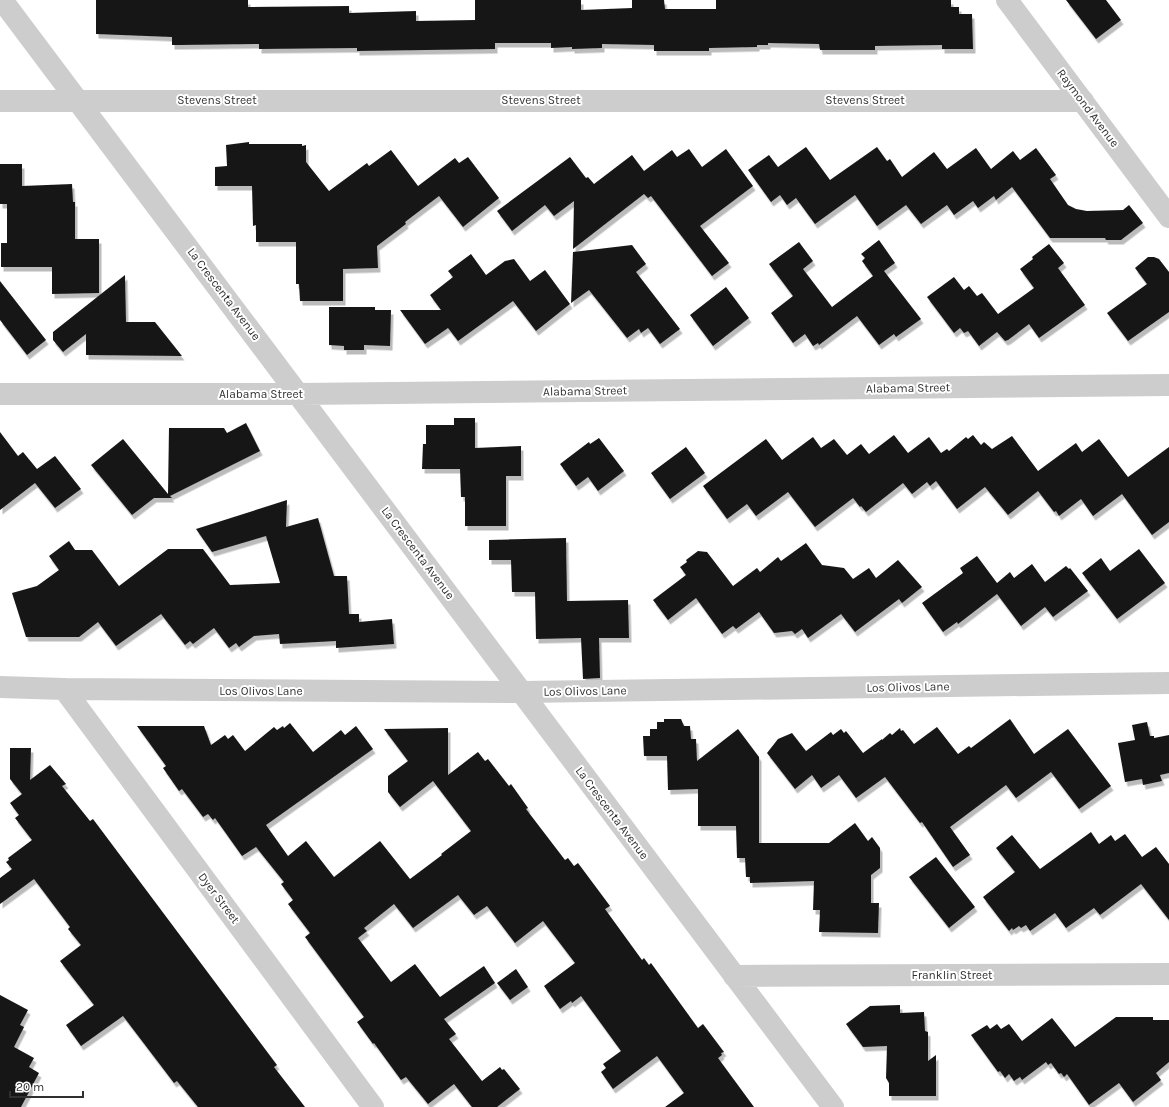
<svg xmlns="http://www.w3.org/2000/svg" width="1169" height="1107" viewBox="0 0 1169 1107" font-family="Karla,sans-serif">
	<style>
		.building { fill: #171717; filter: url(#shadow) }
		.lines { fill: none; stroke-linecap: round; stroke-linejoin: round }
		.minor { stroke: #cdcdcd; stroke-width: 22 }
		.labels { text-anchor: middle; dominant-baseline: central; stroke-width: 4; stroke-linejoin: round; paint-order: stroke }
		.street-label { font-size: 12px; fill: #303030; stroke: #fff }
	</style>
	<defs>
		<filter id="shadow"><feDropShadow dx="2.5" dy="4.5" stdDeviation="0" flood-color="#0004"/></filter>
	</defs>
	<rect width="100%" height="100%" fill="#fff"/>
	<path class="building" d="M 96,0 L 248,0 L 248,7 L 349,6 L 349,13 L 416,11 L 416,21 L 475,20 L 475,0 L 581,0 L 581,10 L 632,8 L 632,0 L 664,0 L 665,9 L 716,9 L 716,0 L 951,0 L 951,7 L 959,7 L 959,14 L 972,14 L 973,49 L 942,49 L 942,45 L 875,46 L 875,50 L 820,50 L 819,44 L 768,43 L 768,45 L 757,45 L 757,47 L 709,48 L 709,51 L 654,51 L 654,45 L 602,44 L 602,48 L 572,49 L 572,47 L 551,48 L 551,43 L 495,43 L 495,49 L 357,51 L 357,48 L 259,49 L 259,44 L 179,45 L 172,45 L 172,37 L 96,34 Z
		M 1066,0 L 1106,0 L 1121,20 L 1096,39 Z
		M 249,142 L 249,144 L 302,144 L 302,146 L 306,145 L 306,162 L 329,191 L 367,163 L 369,166 L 391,150 L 418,186 L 455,158 L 459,163 L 468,157 L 499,198 L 463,227 L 439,196 L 405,222 L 406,224 L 377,246 L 378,268 L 343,269 L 343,301 L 300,301 L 299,284 L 296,284 L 296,242 L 256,242 L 256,225 L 253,226 L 252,186 L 215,186 L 215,167 L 227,166 L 226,145 Z
		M 806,147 L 830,180 L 877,147 L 887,161 L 890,159 L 902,177 L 934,152 L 947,169 L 976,148 L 991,169 L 1013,151 L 1020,160 L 1036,148 L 1056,175 L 1050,179 L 1068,205 L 1076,209 L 1087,211 L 1123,210 L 1129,205 L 1143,223 L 1121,240 L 1106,240 L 1105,238 L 1050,238 L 1012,187 L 996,200 L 994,196 L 978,208 L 973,201 L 954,215 L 947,205 L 921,224 L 906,205 L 877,226 L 855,195 L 815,224 L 796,198 L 787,205 L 780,195 L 771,202 L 748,170 L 769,155 L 778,167 Z
		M 689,149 L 702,167 L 726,149 L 753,186 L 700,226 L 729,263 L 712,276 L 651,196 L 648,198 L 644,194 L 573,249 L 574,201 L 554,216 L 545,205 L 512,231 L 497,211 L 570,157 L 586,178 L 588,177 L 594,184 L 632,155 L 644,171 L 672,150 L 677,157 Z
		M 0,164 L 22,164 L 22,186 L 72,184 L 73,202 L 75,202 L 75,239 L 99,239 L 99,293 L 52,294 L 52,267 L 1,267 L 1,243 L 7,243 L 7,204 L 0,204 Z
		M 879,240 L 895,263 L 884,271 L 921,319 L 896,337 L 894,334 L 879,345 L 857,316 L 819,345 L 818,343 L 813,346 L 805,334 L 793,343 L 771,313 L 793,296 L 769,264 L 799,242 L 813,261 L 803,269 L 832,307 L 873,276 L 862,261 L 865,258 L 861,254 Z
		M 1049,244 L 1064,263 L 1058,268 L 1085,305 L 1039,338 L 1029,324 L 1008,340 L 1005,341 L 997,332 L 979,346 L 968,331 L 964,333 L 960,328 L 954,333 L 927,297 L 954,277 L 964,290 L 969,286 L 977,296 L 982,293 L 998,314 L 1034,288 L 1020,269 L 1033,259 L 1032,257 Z
		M 632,245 L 646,264 L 636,272 L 680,329 L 660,344 L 648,328 L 641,333 L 639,329 L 627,338 L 589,290 L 571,303 L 573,252 Z
		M 471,254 L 486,275 L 505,261 L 514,259 L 530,281 L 545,270 L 570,304 L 536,331 L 513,301 L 458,341 L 448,328 L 425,344 L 400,310 L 441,310 L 430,295 L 453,277 L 448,271 Z
		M 1148,257 L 1154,257 L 1159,259 L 1169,272 L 1169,312 L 1128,341 L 1107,313 L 1147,284 L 1135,268 Z
		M 125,275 L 126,322 L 155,322 L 182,356 L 86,355 L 86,334 L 63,352 L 53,340 L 53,332 Z
		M 0,281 L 46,340 L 27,355 L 0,320 Z
		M 726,287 L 749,318 L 713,346 L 690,315 Z
		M 329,307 L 375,307 L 375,310 L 391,310 L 390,346 L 364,345 L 364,350 L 344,350 L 344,346 L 329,345 Z
		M 454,418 L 475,418 L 475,448 L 521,446 L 521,476 L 506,476 L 506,526 L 465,526 L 465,497 L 461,497 L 460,469 L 422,469 L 423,444 L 426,444 L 426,425 L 454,425 Z
		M 246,423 L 260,451 L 170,496 L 172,498 L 154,498 L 132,515 L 91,465 L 123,439 L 168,494 L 169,428 L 224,428 L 227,433 Z
		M 0,432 L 18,456 L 23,452 L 37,469 L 55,456 L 81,489 L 55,508 L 35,483 L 0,510 Z
		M 894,435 L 908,453 L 929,437 L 941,453 L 947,449 L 949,451 L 966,437 L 968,439 L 973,435 L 981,445 L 984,442 L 992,449 L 1012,436 L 1038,471 L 1076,443 L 1082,452 L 1099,439 L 1128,477 L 1169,447 L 1169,522 L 1152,535 L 1122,494 L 1093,516 L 1081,499 L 1059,516 L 1056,511 L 1054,512 L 1038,491 L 1008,515 L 985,487 L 957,509 L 936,481 L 930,486 L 927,482 L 912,494 L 903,483 L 866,512 L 861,506 L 860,507 L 853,498 L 815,527 L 788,492 L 756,516 L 747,504 L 727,519 L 703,486 L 766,439 L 782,460 L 813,437 L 821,448 L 834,439 L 847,455 L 861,444 L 869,454 Z
		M 599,438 L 624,471 L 598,491 L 588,477 L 576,486 L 560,464 L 589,442 L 590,444 Z
		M 686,447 L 705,473 L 670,499 L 651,473 Z
		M 287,500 L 286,527 L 318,518 L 334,576 L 347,576 L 349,614 L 359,614 L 359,622 L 392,619 L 394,644 L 336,648 L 336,641 L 280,644 L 279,634 L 254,636 L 239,647 L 236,643 L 229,648 L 214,628 L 193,644 L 190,641 L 185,645 L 161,614 L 116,646 L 98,622 L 79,637 L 26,637 L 12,593 L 37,586 L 59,570 L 49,556 L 69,541 L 75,550 L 92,550 L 119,586 L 168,549 L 203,549 L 230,585 L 280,583 L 266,536 L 212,552 L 196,529 Z
		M 566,538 L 567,601 L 628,600 L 629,638 L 599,638 L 600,678 L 583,679 L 581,638 L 536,639 L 535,592 L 512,592 L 511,560 L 489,560 L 489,540 Z
		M 806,543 L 822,565 L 844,568 L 853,579 L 869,568 L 876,578 L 898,560 L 922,587 L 902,603 L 899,599 L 855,632 L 841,614 L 808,638 L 802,629 L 795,634 L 792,631 L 774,633 L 759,612 L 736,629 L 733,626 L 722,634 L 696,598 L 668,620 L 653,600 L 686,575 L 680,567 L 687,562 L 686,560 L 698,551 L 707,552 L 733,586 L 757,568 L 760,572 L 778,557 L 781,561 Z
		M 1139,549 L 1165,583 L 1117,619 L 1082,573 L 1101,558 L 1110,571 Z
		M 977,556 L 997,583 L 1010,572 L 1014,578 L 1032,564 L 1045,582 L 1066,566 L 1069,569 L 1070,568 L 1088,591 L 1053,617 L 1045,607 L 1021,626 L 997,594 L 958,624 L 957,622 L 943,632 L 922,603 L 963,573 L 960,568 Z
		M 664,719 L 681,719 L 684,726 L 690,726 L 691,739 L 696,739 L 697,761 L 738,729 L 759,757 L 759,843 L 829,843 L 855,823 L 868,841 L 872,837 L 880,848 L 880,868 L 871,875 L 871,903 L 879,903 L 878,933 L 819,932 L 820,910 L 813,910 L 814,881 L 750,883 L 750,877 L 746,877 L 745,858 L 737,858 L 736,826 L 698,826 L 698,789 L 668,790 L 667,756 L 644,756 L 643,736 L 650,736 L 650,729 L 657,729 L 657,722 L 664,722 Z
		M 1010,719 L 1034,754 L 1068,729 L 1111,786 L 1079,809 L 1051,772 L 1016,798 L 1006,785 L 950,827 L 970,855 L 953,867 L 922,822 L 920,823 L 885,777 L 856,798 L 839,775 L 821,788 L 812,775 L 795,789 L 767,753 L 778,739 L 792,733 L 806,751 L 831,732 L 833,735 L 841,729 L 844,733 L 846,731 L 863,753 L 882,739 L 882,740 L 890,733 L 892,735 L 900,728 L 901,731 L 903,730 L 914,744 L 937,727 L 958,754 L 969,746 L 971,748 Z
		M 1147,722 L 1150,736 L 1154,736 L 1154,738 L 1169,735 L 1169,773 L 1160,775 L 1162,781 L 1143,785 L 1142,779 L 1125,782 L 1118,743 L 1135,740 L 1132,725 Z
		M 290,723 L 313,752 L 341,730 L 345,735 L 356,726 L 373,749 L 266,825 L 288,856 L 306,841 L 334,877 L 380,841 L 410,879 L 442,855 L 441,854 L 471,831 L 433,781 L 400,807 L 388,792 L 388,776 L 408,761 L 384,729 L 448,728 L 448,775 L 478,752 L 485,761 L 488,759 L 509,786 L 511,784 L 528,808 L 526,809 L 565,860 L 568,858 L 574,866 L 578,863 L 610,906 L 605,909 L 642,960 L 644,958 L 649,965 L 651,963 L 698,1028 L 703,1024 L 724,1052 L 721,1053 L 722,1055 L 718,1058 L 754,1107 L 665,1107 L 684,1093 L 657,1056 L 613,1089 L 601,1072 L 606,1068 L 603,1064 L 621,1051 L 581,996 L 572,1003 L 571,1001 L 560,1009 L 544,986 L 575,963 L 543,921 L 515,943 L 487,906 L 474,915 L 458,895 L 413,928 L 394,904 L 364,928 L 367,931 L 358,938 L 391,982 L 415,964 L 440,997 L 484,966 L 495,983 L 444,1019 L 456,1034 L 449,1039 L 482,1081 L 500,1067 L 502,1070 L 504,1069 L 520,1089 L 497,1107 L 472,1107 L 454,1084 L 428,1104 L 406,1077 L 401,1080 L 374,1043 L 373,1044 L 357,1022 L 364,1017 L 305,937 L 310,933 L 288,904 L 293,900 L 281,884 L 284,882 L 256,847 L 242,856 L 215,818 L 213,820 L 208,814 L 203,817 L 182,789 L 179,791 L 163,768 L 166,766 L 137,726 L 204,726 L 211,745 L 225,735 L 228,739 L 233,735 L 245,751 L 274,727 L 277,730 L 283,726 L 284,728 Z
		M 10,748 L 31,748 L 30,780 L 50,765 L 66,784 L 62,786 L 90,821 L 93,819 L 277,1065 L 274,1067 L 305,1107 L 198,1107 L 177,1081 L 174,1083 L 123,1016 L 81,1046 L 66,1025 L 94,1005 L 60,961 L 81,945 L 68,929 L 70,927 L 34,879 L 0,904 L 0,878 L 12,869 L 6,862 L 9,860 L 8,858 L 32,840 L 15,818 L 19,815 L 10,803 L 22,794 L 10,779 Z
		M 1091,832 L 1099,844 L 1111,835 L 1115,841 L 1125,834 L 1142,857 L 1156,847 L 1169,864 L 1169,920 L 1141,884 L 1100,915 L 1094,908 L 1066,928 L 1055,913 L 1030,931 L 1026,925 L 1021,928 L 1019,926 L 1013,930 L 1012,928 L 1009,931 L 983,897 L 1015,872 L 996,848 L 1012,835 L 1040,869 Z
		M 936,857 L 975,907 L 949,928 L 909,877 Z
		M 516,969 L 528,987 L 510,1000 L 497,983 Z
		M 0,995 L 28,1010 L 20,1025 L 24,1027 L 14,1047 L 34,1058 L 29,1067 L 39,1073 L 21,1107 L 0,1107 Z
		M 900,1005 L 900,1013 L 924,1012 L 925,1031 L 928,1032 L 928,1061 L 936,1055 L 936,1096 L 889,1096 L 889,1083 L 886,1078 L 887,1046 L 863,1047 L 846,1024 L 870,1006 Z
		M 1116,1017 L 1153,1017 L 1153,1020 L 1169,1020 L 1169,1062 L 1156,1073 L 1161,1080 L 1133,1102 L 1119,1083 L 1089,1105 L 1067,1074 L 1064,1077 L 1061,1073 L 1059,1074 L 1051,1063 L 1048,1065 L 1046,1062 L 1022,1080 L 1020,1077 L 1014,1081 L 1009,1074 L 1005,1078 L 1000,1071 L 998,1072 L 971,1035 L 987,1025 L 990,1029 L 997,1024 L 1001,1029 L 1009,1024 L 1022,1041 L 1052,1018 L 1075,1047 Z"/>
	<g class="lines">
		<path class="minor" d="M 2,0 L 833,1107
			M 1007,0 L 1169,217
			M 0,101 L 1083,101
			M 0,394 L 299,394 L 1169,385
			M 0,687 L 64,689 L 521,692 L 1169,683
			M 64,689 L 373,1107
			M 734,976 L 1169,974"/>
	</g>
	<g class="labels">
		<g class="street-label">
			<text x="217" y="100">Stevens Street</text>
			<text x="541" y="100">Stevens Street</text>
			<text x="865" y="100">Stevens Street</text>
			<text transform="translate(1088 108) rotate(53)">Raymond Avenue</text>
			<text transform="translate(224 294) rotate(53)">La Crescenta Avenue</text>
			<text transform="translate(908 388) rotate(-1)">Alabama Street</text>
			<text transform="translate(585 391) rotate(-1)">Alabama Street</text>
			<text x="261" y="394">Alabama Street</text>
			<text transform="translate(418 553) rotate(53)">La Crescenta Avenue</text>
			<text transform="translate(908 687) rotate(-1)">Los Olivos Lane</text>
			<text x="261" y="691">Los Olivos Lane</text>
			<text transform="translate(585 691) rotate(-1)">Los Olivos Lane</text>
			<text transform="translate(612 813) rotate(53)">La Crescenta Avenue</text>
			<text transform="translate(219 898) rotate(53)">Dyer Street</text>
			<text x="952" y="975">Franklin Street</text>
		</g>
	</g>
	<path d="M10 1091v6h73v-6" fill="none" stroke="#303030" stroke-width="2"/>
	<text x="16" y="1091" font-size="12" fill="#303030" stroke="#ffffff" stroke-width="3" paint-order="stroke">20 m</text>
</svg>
